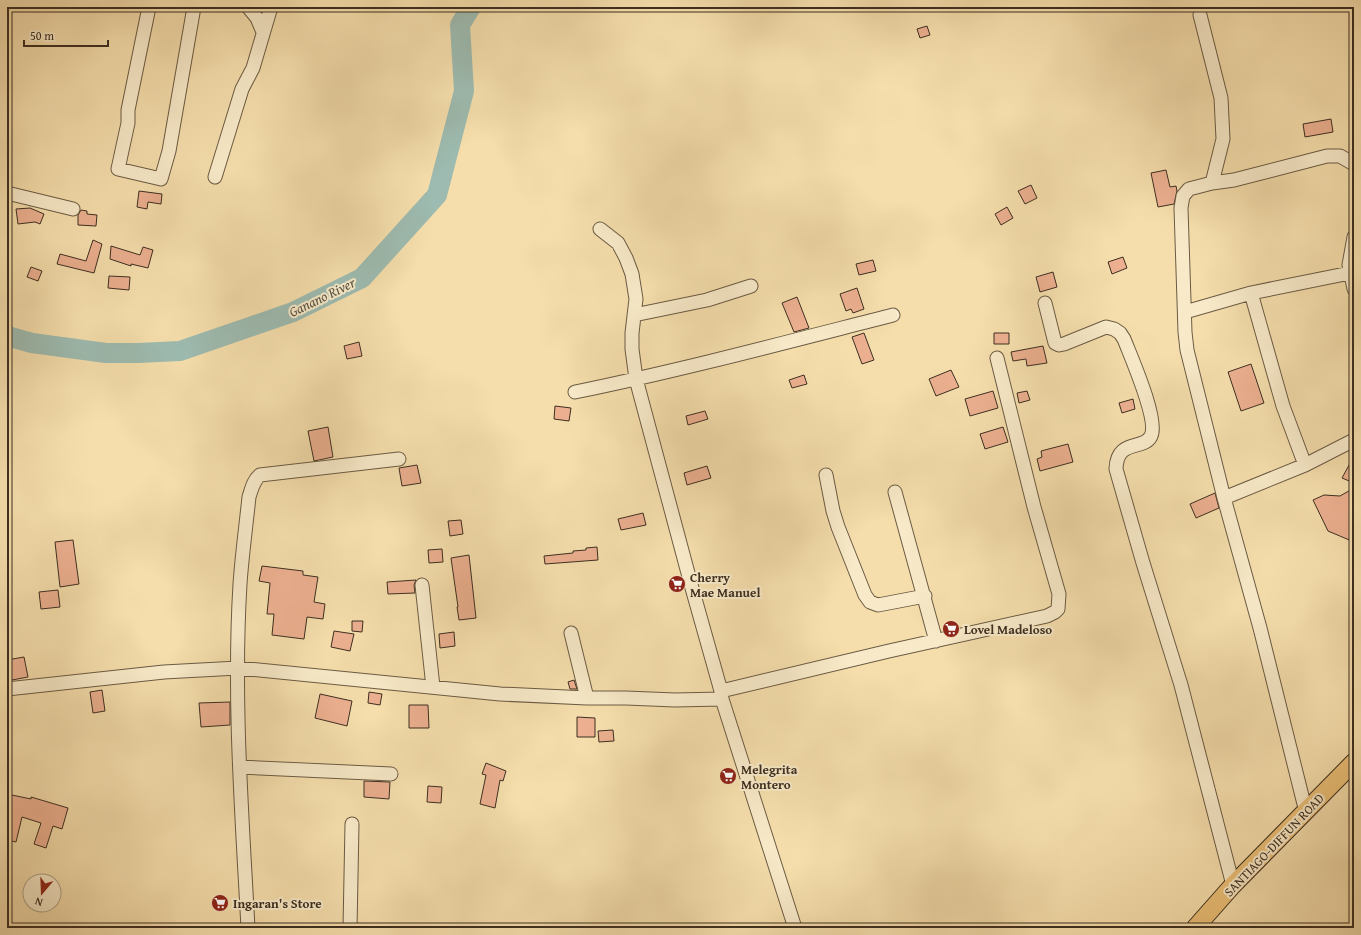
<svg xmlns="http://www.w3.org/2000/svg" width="1361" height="935" viewBox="0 0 1361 935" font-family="'Gentium Book Plus',serif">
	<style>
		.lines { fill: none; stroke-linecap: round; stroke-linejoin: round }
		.river { stroke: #9dbbb0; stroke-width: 20 }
		.building { fill: #ecb090; stroke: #3d2f21 }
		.minor-casing { stroke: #6b5b44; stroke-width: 15 }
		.major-casing { stroke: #3d2f21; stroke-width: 19 }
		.minor { stroke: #f8eac9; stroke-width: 13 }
		.major { stroke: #eabf76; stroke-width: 17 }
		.labels { text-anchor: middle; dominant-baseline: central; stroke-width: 4; stroke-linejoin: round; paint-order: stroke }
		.poi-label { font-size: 13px; font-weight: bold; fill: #3d2f21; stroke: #f8eac9; text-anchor: start }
		.street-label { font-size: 13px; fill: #3d2f21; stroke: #f8eac9 }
		.water-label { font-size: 14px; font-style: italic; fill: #555245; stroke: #f8eac9 }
	</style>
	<rect width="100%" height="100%" fill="#f5deac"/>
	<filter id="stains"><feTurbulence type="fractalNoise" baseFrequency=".005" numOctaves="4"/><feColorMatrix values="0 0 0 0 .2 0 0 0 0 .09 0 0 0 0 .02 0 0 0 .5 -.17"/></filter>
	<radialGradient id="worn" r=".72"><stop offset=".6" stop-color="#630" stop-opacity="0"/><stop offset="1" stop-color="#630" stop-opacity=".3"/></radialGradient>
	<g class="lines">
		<path class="river" d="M 7,336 L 32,343 L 106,353 L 138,353 L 180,351 L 293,312 L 362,278 L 437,195 L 464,91 L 460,25 L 471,7"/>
	</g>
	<path class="building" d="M 927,26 L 930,35 L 920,38 L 917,29 Z
		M 1331,119 L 1333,132 L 1305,137 L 1303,124 Z
		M 1166,170 L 1170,187 L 1176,186 L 1177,191 L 1174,204 L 1158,207 L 1151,173 Z
		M 1031,185 L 1037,198 L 1025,204 L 1018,191 Z
		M 139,191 L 162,194 L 161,204 L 148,202 L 147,209 L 137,207 Z
		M 1007,207 L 1013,218 L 1001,225 L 995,214 Z
		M 30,208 L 44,214 L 40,224 L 35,222 L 18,224 L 16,209 Z
		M 81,210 L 87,211 L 87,214 L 97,215 L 96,226 L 78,225 L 78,215 Z
		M 93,240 L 102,244 L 94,273 L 57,264 L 60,254 L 86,261 Z
		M 111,246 L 140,255 L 143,247 L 153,250 L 148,268 L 131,264 L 131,266 L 110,259 Z
		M 1123,257 L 1127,268 L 1112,274 L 1108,262 Z
		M 873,260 L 876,271 L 859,275 L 856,264 Z
		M 31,267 L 42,271 L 38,281 L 27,277 Z
		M 1053,272 L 1057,287 L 1040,292 L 1036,277 Z
		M 109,276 L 130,277 L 129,290 L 108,288 Z
		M 857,288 L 864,309 L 853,313 L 851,309 L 846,311 L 840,294 Z
		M 797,297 L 809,328 L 794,332 L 782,303 Z
		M 864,333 L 874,360 L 862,364 L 852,337 Z
		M 994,333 L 1009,333 L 1009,344 L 994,344 Z
		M 359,342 L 362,356 L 347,359 L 344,346 Z
		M 1043,346 L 1047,363 L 1027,366 L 1026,359 L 1013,361 L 1011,352 Z
		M 1251,364 L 1264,403 L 1241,411 L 1228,372 Z
		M 951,370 L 959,387 L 936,396 L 929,379 Z
		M 804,375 L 807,384 L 792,388 L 789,380 Z
		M 993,391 L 998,408 L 970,416 L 965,399 Z
		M 1027,391 L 1030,400 L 1019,403 L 1017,393 Z
		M 1133,399 L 1135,409 L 1122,413 L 1119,403 Z
		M 555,406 L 571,408 L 569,421 L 554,419 Z
		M 705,411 L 708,419 L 688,425 L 686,416 Z
		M 328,427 L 333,457 L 314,461 L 308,431 Z
		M 1003,427 L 1008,442 L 985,449 L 980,434 Z
		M 1068,444 L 1073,462 L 1040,471 L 1037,459 L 1042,457 L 1041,451 Z
		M 1354,456 L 1354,483 L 1342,478 Z
		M 417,465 L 421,483 L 402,486 L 399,468 Z
		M 707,466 L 711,478 L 687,485 L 684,473 Z
		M 1354,488 L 1354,542 L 1328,531 L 1313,500 L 1324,495 L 1340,496 Z
		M 1215,493 L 1219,508 L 1196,518 L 1190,504 Z
		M 643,513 L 646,525 L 621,530 L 618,519 Z
		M 461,520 L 463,534 L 450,536 L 448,521 Z
		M 73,540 L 79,584 L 60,587 L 55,542 Z
		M 597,547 L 598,560 L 545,564 L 544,556 L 573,553 L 573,551 L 586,550 L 586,548 Z
		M 442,549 L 443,562 L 429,563 L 428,550 Z
		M 469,555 L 476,618 L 459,620 L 457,607 L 458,607 L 451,558 Z
		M 262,566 L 303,571 L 303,575 L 318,577 L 314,602 L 325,604 L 323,619 L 307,617 L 304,639 L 272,635 L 274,614 L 267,614 L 270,583 L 259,581 Z
		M 416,580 L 414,585 L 415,593 L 388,594 L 387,582 Z
		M 58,590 L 60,607 L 41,609 L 39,592 Z
		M 352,621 L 363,621 L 362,632 L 352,631 Z
		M 334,631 L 354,634 L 350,651 L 331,647 Z
		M 454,632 L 455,646 L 440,648 L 439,634 Z
		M 24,657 L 28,677 L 7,681 L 7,660 Z
		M 574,680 L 577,689 L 570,689 L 568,682 Z
		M 102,690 L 105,711 L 93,713 L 90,692 Z
		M 369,692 L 382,694 L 380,705 L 368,703 Z
		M 320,694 L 352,701 L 347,726 L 315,718 Z
		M 230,702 L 230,725 L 201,727 L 199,703 Z
		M 409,705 L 428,705 L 429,728 L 409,728 Z
		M 577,717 L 595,718 L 595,737 L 577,737 Z
		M 613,730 L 614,741 L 599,742 L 598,731 Z
		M 486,763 L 506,771 L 503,781 L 500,780 L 495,808 L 480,804 L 486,775 L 482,774 Z
		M 364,781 L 390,782 L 389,799 L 364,797 Z
		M 428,786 L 442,787 L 441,803 L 427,802 Z
		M 7,794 L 31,799 L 31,797 L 68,808 L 62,829 L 53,826 L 46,848 L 34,844 L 41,823 L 22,817 L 16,842 L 7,840 Z"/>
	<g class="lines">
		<g class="minor-casing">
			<path id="minor" d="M 149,7 L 128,110 L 128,123 L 118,169 L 161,179 L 169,151 L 194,7
				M 248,7 L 257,18 L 263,32
				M 1200,15 L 1221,98 L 1223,139 L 1212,183
				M 215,177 L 242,89 L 253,68 L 271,7
				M 7,193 L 73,209
				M 600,229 L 618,243 L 626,258 L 632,274 L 636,299 L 632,333 L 632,349 L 636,379 L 692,588 L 721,691 L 722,699 L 795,928
				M 1354,237 L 1349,265 L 1354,289
				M 1251,293 L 1283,406 L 1305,465
				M 1045,303 L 1055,343 L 1059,345 L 1064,344 L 1106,327 L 1114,329 L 1120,333 L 1124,339 C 1131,357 1159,420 1151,436 C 1144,451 1117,438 1116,469 L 1143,563 L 1181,685 L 1233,885
				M 1185,312 L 1251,293 L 1350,273
				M 634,315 L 707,300 L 751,286
				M 575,392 C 682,370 787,342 893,315
				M 826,475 L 833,511 L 838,527 L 865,595 L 870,602 L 878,605 L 925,596
				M 895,492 L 936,641
				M 1224,498 L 1305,465 L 1354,440
				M 422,585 L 433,687
				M 571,633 L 587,698
				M 7,689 L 164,672 L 238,668 L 500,694 L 587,698 L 626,698 L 675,700 L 722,699
				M 721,691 L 889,651 L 1047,616 L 1055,612 L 1058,609 L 1059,594 L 1034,507 L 997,358
				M 240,767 L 391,774
				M 1306,812 L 1260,628 L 1224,498 L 1187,350 L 1185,332 L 1181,208 L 1183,196 L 1189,189 L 1212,183 L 1234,180 L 1327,156 L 1340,156 L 1354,164
				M 248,928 C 242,814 233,699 240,584 C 242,555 246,526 249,497 C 252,488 253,481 260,475 L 399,459
				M 350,928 L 352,824"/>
		</g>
		<g class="major-casing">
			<path id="major" d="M 1195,928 L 1233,885 L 1354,762"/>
		</g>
		<use href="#minor" class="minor"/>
		<use href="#major" class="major"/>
	</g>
	<defs>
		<g id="supermarket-disc" transform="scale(0.9)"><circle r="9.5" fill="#8f2418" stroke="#f8eac9"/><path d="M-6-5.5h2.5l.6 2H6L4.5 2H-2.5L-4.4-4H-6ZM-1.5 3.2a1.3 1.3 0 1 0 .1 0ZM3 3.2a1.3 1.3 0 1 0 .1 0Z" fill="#fff"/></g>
	</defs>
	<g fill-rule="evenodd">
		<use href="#supermarket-disc" x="677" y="584"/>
		<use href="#supermarket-disc" x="951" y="629"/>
		<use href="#supermarket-disc" x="728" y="776"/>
		<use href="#supermarket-disc" x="220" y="903"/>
	</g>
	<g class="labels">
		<g class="poi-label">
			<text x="690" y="577">Cherry<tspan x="690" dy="15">Mae Manuel</tspan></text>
			<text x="964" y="629">Lovel Madeloso</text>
			<text x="741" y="769">Melegrita<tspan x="741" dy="15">Montero</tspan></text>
			<text x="233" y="903">Ingaran's Store</text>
		</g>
		<g class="street-label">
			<text transform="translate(1274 845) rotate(-46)">SANTIAGO-DIFFUN ROAD</text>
		</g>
		<g class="water-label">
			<text transform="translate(322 297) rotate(-26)">Ganano River</text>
		</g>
	</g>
	<rect width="1361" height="935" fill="none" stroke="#f5deac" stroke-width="24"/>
	<rect x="8" y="8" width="1345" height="919" fill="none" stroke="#3d2f21" stroke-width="2"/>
	<rect x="12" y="12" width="1337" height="911" fill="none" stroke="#3d2f21"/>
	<g transform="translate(42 893) rotate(199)"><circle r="19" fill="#f8eac9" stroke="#ad9f86"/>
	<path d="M0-3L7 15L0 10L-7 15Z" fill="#8f2418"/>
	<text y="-6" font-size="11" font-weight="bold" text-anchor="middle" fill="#3d2f21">N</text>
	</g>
	<path d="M24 40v6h84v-6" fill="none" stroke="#3d2f21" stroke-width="2"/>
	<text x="30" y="40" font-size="12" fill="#3d2f21" stroke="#f8eac9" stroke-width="3" paint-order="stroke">50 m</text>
	<rect width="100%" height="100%" filter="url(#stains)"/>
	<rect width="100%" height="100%" fill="url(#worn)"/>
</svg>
